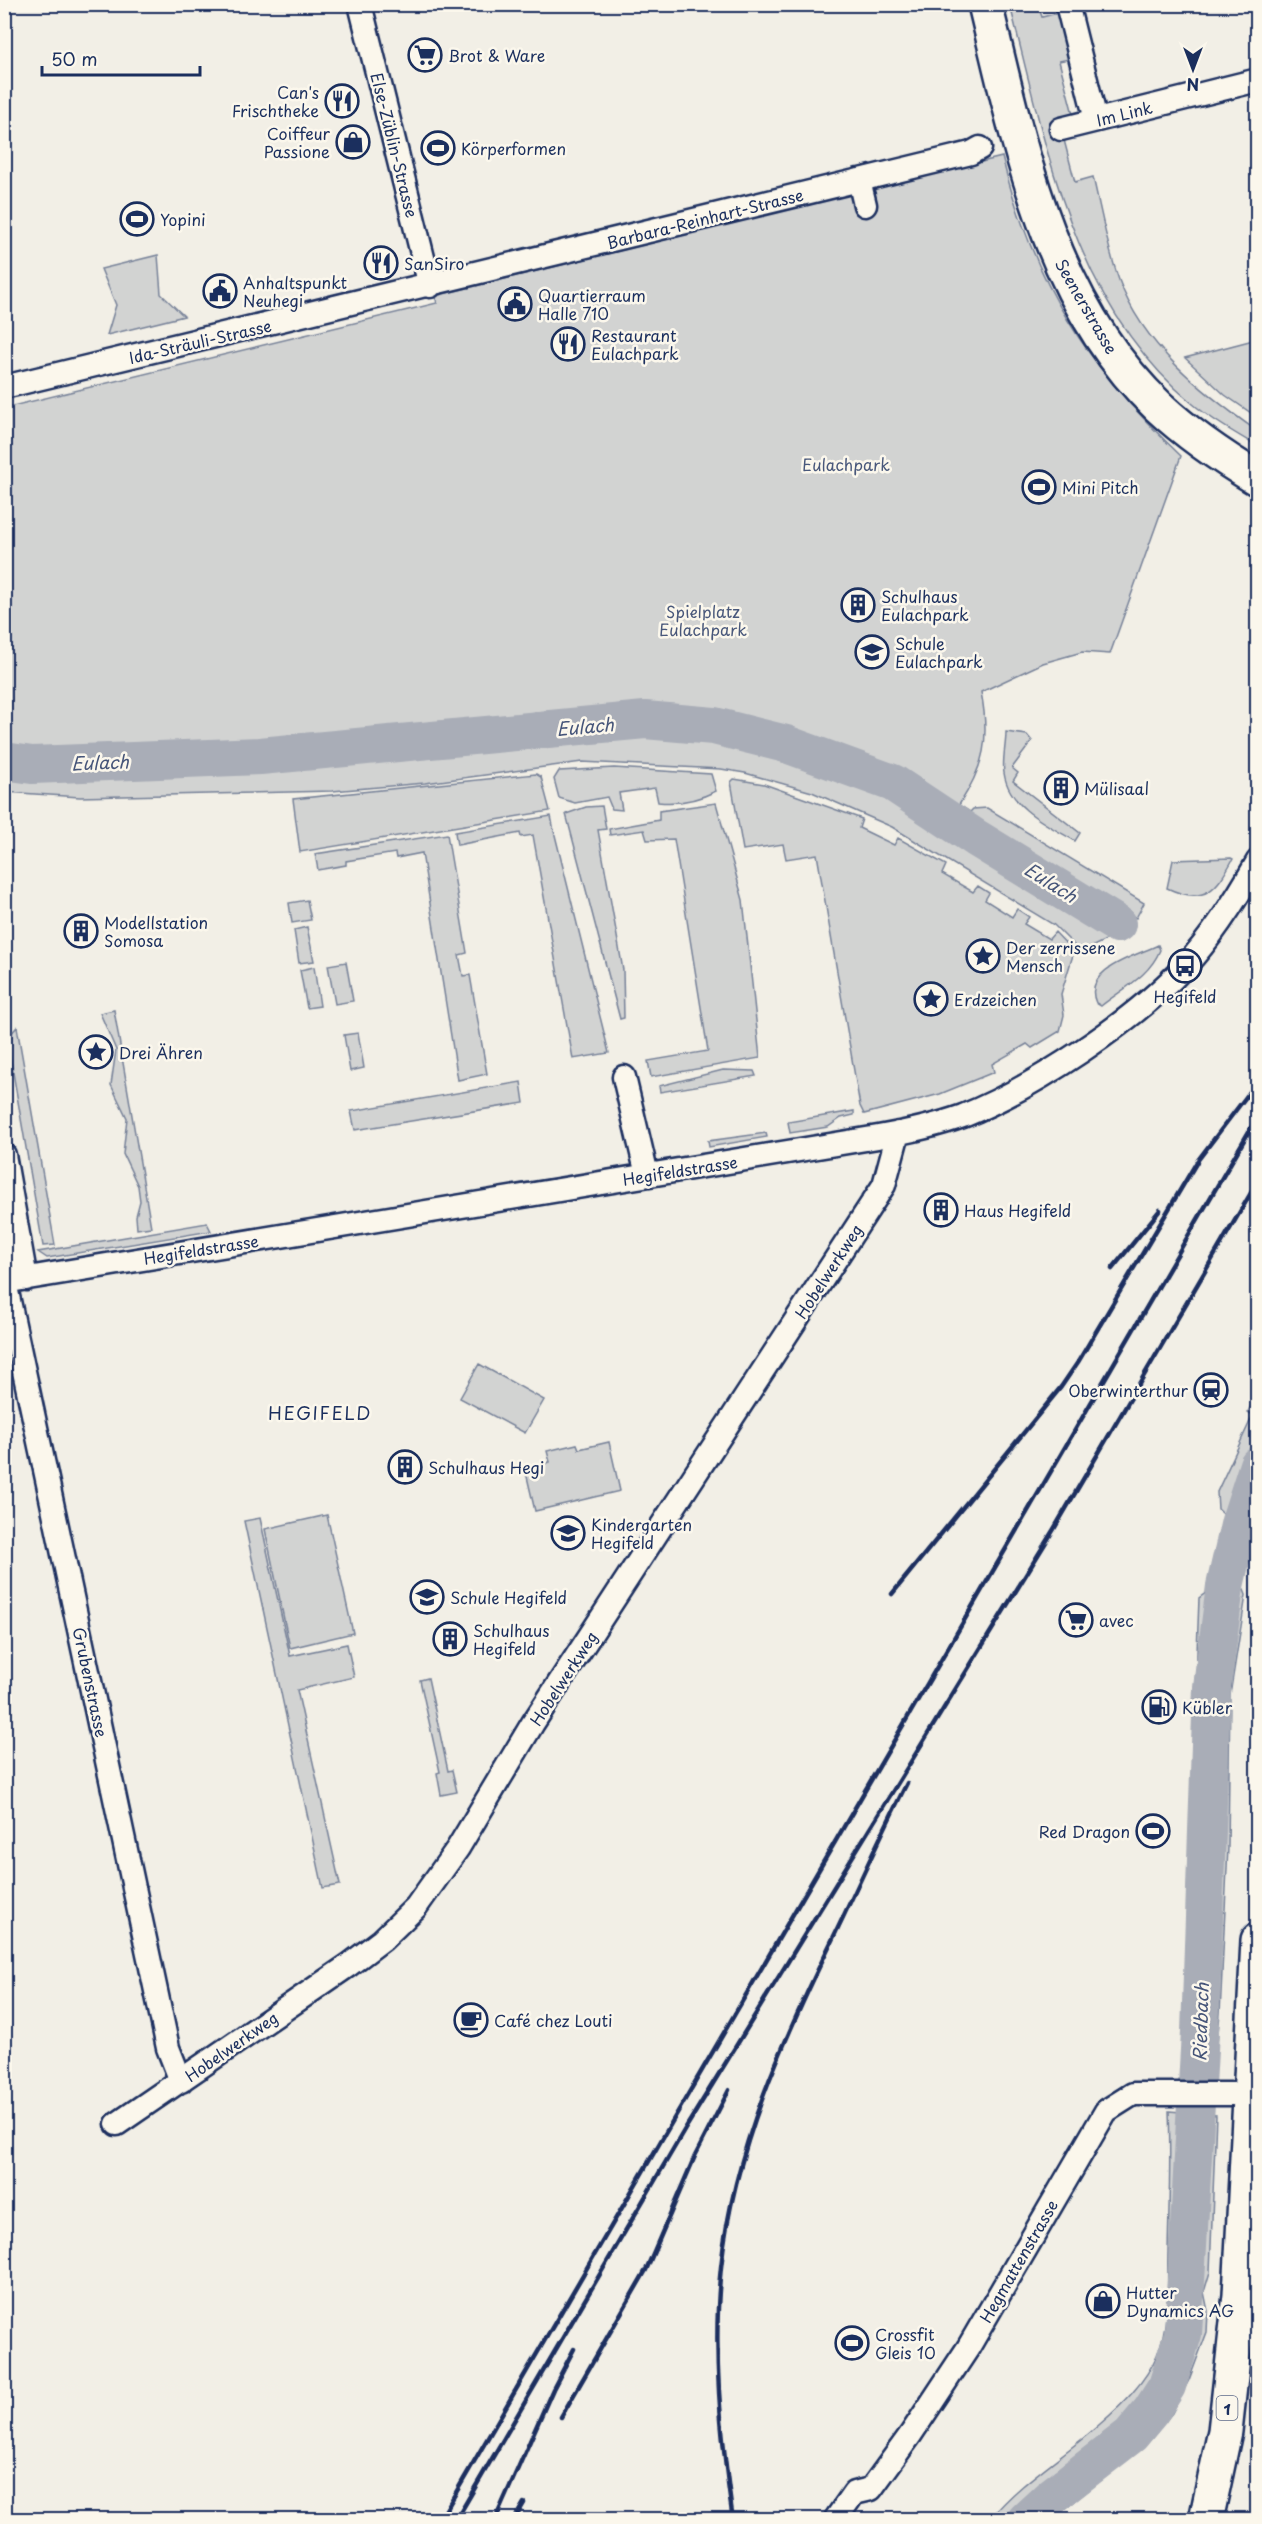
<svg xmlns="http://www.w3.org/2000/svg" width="1262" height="2524" viewBox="0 0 1262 2524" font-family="'Playpen Sans',sans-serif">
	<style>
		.green { fill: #d2d3d2; stroke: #768198; stroke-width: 1.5 }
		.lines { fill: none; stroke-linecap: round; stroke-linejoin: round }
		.river { stroke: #a9adb7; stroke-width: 38 }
		.street-casing { stroke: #1b2f5e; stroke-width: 27 }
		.secondary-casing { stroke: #1b2f5e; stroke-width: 38 }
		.primary-casing { stroke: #1b2f5e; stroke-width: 38 }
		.street { stroke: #fbf7ec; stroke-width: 22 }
		.secondary { stroke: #fbf7ec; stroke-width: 33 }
		.primary { stroke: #fbf7ec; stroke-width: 33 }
		.rail { stroke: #1b2f5e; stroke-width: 4.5 }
		.labels { text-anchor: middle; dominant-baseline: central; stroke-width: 5; stroke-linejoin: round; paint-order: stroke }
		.shield { fill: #fbf7ec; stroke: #5e6b89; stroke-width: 1.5 }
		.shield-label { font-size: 15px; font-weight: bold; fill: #1b2f5e }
		.poi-label { font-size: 16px; fill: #1b2f5e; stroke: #fbf7ec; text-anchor: start }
		.street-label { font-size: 16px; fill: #1b2f5e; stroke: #fbf7ec }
		.park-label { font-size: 16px; fill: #49587b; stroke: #fbf7ec }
		.water-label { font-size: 18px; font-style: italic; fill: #465579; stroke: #fbf7ec }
		.neighbourhood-label { font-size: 18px; letter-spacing: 1.5px; fill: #1b2f5e; stroke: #fbf7ec }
	</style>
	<rect width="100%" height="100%" fill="#f2efe6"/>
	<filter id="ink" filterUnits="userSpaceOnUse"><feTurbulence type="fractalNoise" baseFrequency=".0167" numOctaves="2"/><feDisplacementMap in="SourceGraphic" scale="12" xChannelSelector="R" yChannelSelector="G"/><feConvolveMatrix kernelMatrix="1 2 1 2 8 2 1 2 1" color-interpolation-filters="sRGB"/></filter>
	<g filter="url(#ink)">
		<path class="green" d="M 1010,5 L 1038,5 L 1042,17 L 1058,13 L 1069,59 L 1059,61 L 1073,114 L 1058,117 L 1075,182 L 1093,177 C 1101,211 1107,247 1119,280 C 1143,346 1202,392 1257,431 L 1257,446 C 1235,433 1213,421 1193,404 C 1073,305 1046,147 1010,5 Z
			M 1002,157 C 1034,284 1086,366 1181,456 L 1110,654 L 1082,652 L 1043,663 L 981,692 C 990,739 985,765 959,805 L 970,812 L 973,809 L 987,808 L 1144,903 L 1136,918 L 1124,911 L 1108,939 L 1081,952 L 1054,925 L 892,827 L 812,792 L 745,773 L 721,769 L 582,762 L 425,783 L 332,791 L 80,797 L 5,792 L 4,408 L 437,303 L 435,296 Z
			M 158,255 L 161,294 L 184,316 L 107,335 L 116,305 L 101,269 Z
			M 1257,339 L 1258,339 L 1257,417 L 1225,395 L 1185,358 Z
			M 1006,732 L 1027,735 L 1032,741 L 1012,768 L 1018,773 L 1013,781 L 1080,833 L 1075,841 C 1048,825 1009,808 1004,773 C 1002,760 1006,745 1006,732 Z
			M 614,768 L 711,774 L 716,791 C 698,800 677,804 658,802 L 655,788 L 619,793 L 622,810 L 612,809 L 607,797 L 575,803 L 559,798 L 554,779 L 559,771 Z
			M 536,774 L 541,777 L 550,811 L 300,852 L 293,799 Z
			M 734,779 L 764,784 L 862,819 L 859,828 L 894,845 L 898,838 L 946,865 L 942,874 L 973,892 L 978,886 L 989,893 L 985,900 L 1012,917 L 1017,909 L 1029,917 L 1024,924 L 1049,939 L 1055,932 L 1071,949 L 1073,955 L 1061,994 L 1064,1015 L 1060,1031 L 1032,1048 L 1027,1044 L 992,1064 L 994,1072 L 940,1094 L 864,1114 L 860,1106 L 817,854 L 786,859 L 783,844 L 743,850 L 731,782 Z
			M 716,803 L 743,900 L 760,1058 L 651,1077 L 648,1061 L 708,1051 L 674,839 L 647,840 L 644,830 L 610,835 L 609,829 L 659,820 L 659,811 Z
			M 602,806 L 606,829 L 598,830 L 623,970 L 624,1018 L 620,1019 L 566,814 L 586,807 Z
			M 551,816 L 554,831 L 609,1053 L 573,1059 L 533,835 L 521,837 L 520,833 L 457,845 L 455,832 Z
			M 447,834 L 467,953 L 459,955 L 463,976 L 470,975 L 487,1074 L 458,1080 L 422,853 L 396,858 L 395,853 L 346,861 L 346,865 L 318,870 L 315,854 Z
			M 1231,858 L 1233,859 C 1217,889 1205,906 1167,888 L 1173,860 Z
			M 307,900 L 311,920 L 292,923 L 289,903 Z
			M 307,927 L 314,961 L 299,963 L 294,930 Z
			M 1158,945 L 1160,950 C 1149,977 1122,989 1101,1006 L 1096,1003 C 1081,969 1136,956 1158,945 Z
			M 346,962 L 353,1001 L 335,1004 L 328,965 Z
			M 314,967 L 320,1006 L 307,1008 L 300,970 Z
			M 114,1010 L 151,1227 L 137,1229 L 136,1216 L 140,1201 L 138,1186 L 123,1154 L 127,1118 L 111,1085 L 116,1050 L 100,1013 Z
			M 17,1027 L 55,1245 L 43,1246 L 7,1038 Z
			M 358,1033 L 364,1068 L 350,1071 L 344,1035 Z
			M 723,1070 L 754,1071 L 756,1076 L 660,1092 L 659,1086 Z
			M 521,1082 L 524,1103 L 355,1130 L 351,1111 Z
			M 854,1111 L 854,1115 L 841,1118 L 828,1127 L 790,1133 L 788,1122 Z
			M 766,1133 L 767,1137 L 709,1147 L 708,1141 Z
			M 207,1223 L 211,1231 L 47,1258 L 38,1252 Z
			M 479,1364 L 544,1400 L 525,1433 L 460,1398 Z
			M 1252,1403 L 1257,1403 L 1257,1526 L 1233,1521 L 1222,1513 L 1218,1509 L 1217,1492 L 1253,1415 L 1248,1412 Z
			M 609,1442 L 620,1491 L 535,1511 L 525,1468 L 550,1462 L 547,1451 L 577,1444 L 579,1449 Z
			M 327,1515 L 353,1633 L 290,1648 L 265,1529 Z
			M 260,1518 L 290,1656 L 347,1644 L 354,1677 L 297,1690 L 340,1885 L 323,1888 L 244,1521 Z
			M 1218,1584 L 1244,1590 L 1246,1595 L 1230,1695 L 1228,1847 L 1220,2014 L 1214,2070 L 1188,2070 L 1182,2063 L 1199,1598 Z
			M 428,1678 L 448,1771 L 452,1770 L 457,1792 L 441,1795 L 437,1773 L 440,1772 L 420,1680 Z
			M 1169,2111 L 1216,2115 L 1210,2272 L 1204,2292 L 1208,2311 L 1207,2332 L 1189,2380 L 1172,2413 L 1150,2440 L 1053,2519 L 990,2519 C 1021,2481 1063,2457 1100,2424 C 1122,2405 1146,2382 1157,2355 C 1170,2324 1167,2285 1168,2251 C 1169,2204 1171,2158 1169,2111 Z"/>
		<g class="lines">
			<path class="river" d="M 4,761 L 32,765 L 260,756 L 645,720 L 714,726 L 786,744 L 893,783 L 976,838 L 1117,924
				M 1026,2520 L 1052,2496 L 1131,2435 L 1151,2411 L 1167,2386 L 1183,2334 L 1200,2032 L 1212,1687 L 1225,1586 L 1240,1521 L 1258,1465"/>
			<g class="street-casing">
				<path id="street" d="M 360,4 L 430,286
					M 1067,4 L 1096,120
					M 1061,129 L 1258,80
					M 859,180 L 865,205
					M 4,387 L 971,153 L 980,148
					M 624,1077 L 647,1175
					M 4,1155 L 26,1279
					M 4,1282 L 878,1137 C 907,1132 935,1126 963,1116 C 1033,1088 1133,1022 1185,966 C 1214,935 1237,898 1258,861
					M 5,1282 L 159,2005 L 168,2048 L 181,2081
					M 117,2124 L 349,1965 L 382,1940 L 416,1907 L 458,1848 L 533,1723 L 884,1185 L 898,1133
					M 835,2520 L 854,2493 L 871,2489 L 911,2434 L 968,2348 L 1106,2111 L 1133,2094 L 1249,2094"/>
			</g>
			<g class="secondary-casing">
				<path id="secondary" d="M 985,4 C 1019,145 1049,303 1159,407 C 1189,435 1223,458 1258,479"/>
			</g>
			<g class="primary-casing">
				<path id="primary" d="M 1206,2520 L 1225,2431 L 1240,2295 L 1258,1940"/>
			</g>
			<use href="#street" class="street"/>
			<use href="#secondary" class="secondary"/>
			<use href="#primary" class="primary"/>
			<path class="rail" d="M 1112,1269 L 1160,1210
				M 892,1594 L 1061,1387 L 1078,1362 L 1198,1160 L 1258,1081
				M 561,2417 L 646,2270 L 695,2156 L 729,2090
				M 440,2520 L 1258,1116
				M 456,2520 L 685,2129 L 1054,1529 L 1258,1181
				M 495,2520 L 553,2389 L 574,2349
				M 514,2520 L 524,2503
				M 733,2520 C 721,2436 712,2351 721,2267 C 734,2147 783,2041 835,1934 C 859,1884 882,1832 907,1783"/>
		</g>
	</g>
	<defs>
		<g id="supermarket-ring" transform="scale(1.725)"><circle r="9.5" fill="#fbf7ec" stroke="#1b2f5e" stroke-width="1.5"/><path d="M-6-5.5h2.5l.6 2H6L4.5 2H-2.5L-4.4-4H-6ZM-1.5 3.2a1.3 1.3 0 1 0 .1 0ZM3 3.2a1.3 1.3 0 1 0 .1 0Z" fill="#1b2f5e"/></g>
		<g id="restaurant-ring" transform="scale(1.725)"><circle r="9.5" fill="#fbf7ec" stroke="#1b2f5e" stroke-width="1.5"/><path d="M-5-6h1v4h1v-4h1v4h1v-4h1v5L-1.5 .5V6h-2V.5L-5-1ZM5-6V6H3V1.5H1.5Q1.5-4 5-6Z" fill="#1b2f5e"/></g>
		<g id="shop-ring" transform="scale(1.725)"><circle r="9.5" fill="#fbf7ec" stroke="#1b2f5e" stroke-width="1.5"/><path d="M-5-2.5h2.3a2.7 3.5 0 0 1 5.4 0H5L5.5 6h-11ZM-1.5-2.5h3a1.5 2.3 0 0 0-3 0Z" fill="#1b2f5e"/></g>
		<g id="stadium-ring" transform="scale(1.725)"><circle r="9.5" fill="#fbf7ec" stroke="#1b2f5e" stroke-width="1.5"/><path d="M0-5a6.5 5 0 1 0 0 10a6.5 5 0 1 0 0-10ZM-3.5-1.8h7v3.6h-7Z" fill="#1b2f5e"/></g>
		<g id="civic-ring" transform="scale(1.725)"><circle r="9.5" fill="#fbf7ec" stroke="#1b2f5e" stroke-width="1.5"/><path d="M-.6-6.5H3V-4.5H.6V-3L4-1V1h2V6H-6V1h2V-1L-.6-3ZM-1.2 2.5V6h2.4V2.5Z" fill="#1b2f5e"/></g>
		<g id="building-ring" transform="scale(1.725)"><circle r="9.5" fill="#fbf7ec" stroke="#1b2f5e" stroke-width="1.5"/><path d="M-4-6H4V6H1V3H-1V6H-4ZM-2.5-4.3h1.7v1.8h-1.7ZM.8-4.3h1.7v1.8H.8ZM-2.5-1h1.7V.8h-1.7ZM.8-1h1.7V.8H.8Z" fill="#1b2f5e"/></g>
		<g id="school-ring" transform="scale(1.725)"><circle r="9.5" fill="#fbf7ec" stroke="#1b2f5e" stroke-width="1.5"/><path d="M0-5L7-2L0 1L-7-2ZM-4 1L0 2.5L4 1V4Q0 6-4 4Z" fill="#1b2f5e"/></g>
		<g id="sight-ring" transform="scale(1.725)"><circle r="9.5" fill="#fbf7ec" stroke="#1b2f5e" stroke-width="1.5"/><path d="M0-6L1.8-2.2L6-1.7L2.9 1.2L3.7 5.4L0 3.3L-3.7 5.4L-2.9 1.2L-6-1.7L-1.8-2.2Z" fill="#1b2f5e"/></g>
		<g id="bus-ring" transform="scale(1.725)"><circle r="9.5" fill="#fbf7ec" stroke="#1b2f5e" stroke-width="1.5"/><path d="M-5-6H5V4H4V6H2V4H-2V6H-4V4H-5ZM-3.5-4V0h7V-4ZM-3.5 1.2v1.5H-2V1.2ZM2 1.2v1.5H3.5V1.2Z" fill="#1b2f5e"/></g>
		<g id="station-ring" transform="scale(1.725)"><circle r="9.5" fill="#fbf7ec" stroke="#1b2f5e" stroke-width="1.5"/><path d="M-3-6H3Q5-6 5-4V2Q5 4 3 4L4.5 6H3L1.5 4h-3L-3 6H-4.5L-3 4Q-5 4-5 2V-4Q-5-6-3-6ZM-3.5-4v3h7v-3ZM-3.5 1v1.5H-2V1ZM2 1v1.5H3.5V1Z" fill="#1b2f5e"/></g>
		<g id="fuel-ring" transform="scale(1.725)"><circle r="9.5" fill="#fbf7ec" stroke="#1b2f5e" stroke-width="1.5"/><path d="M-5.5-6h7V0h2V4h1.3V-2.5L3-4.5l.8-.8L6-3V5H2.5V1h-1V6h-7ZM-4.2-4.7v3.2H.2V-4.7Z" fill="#1b2f5e"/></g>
		<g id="cafe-ring" transform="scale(1.725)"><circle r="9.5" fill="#fbf7ec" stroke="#1b2f5e" stroke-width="1.5"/><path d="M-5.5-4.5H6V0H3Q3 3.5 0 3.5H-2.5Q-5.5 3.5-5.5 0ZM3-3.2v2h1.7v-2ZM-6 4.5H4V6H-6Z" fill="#1b2f5e"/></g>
	</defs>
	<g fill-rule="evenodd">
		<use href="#supermarket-ring" x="425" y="55"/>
		<use href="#restaurant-ring" x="342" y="101"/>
		<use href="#shop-ring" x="353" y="142"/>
		<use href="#stadium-ring" x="438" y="148"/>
		<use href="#stadium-ring" x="137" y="219"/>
		<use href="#restaurant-ring" x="381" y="263"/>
		<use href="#civic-ring" x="220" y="291"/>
		<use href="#civic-ring" x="515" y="304"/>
		<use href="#restaurant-ring" x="568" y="344"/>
		<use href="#stadium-ring" x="1039" y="487"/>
		<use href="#building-ring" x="858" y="605"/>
		<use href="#school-ring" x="872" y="652"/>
		<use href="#building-ring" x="1061" y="788"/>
		<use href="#building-ring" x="81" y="931"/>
		<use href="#sight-ring" x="983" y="956"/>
		<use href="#bus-ring" x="1185" y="966"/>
		<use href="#sight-ring" x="931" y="999"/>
		<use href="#sight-ring" x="96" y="1052"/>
		<use href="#building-ring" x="941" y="1210"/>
		<use href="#station-ring" x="1211" y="1390"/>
		<use href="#building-ring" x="405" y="1467"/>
		<use href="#school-ring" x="568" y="1533"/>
		<use href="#school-ring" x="427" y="1597"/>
		<use href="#supermarket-ring" x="1076" y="1620"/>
		<use href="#building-ring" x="450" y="1639"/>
		<use href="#fuel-ring" x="1159" y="1707"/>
		<use href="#stadium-ring" x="1153" y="1831"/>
		<use href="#cafe-ring" x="471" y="2020"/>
		<use href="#shop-ring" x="1103" y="2301"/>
		<use href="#stadium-ring" x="852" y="2343"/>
	</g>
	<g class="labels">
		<rect class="shield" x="1216.5" y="2396" width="21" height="24" rx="4.5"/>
		<g class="shield-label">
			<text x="1227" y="2408">1</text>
		</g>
		<g class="poi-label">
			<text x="448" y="55">Brot &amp; Ware</text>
			<text x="319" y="92" text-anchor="end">Can's<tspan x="319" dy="18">Frischtheke</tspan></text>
			<text x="330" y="133" text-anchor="end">Coiffeur<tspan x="330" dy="18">Passione</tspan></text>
			<text x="461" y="148">Körperformen</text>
			<text x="160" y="219">Yopini</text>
			<text x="404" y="263">SanSiro</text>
			<text x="243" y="282">Anhaltspunkt<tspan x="243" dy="18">Neuhegi</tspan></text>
			<text x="538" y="295">Quartierraum<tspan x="538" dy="18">Halle 710</tspan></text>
			<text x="591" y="335">Restaurant<tspan x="591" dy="18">Eulachpark</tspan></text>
			<text x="1062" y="487">Mini Pitch</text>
			<text x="881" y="596">Schulhaus<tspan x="881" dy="18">Eulachpark</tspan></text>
			<text x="895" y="643">Schule<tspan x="895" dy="18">Eulachpark</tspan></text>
			<text x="1084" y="788">Mülisaal</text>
			<text x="104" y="922">Modellstation<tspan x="104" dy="18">Somosa</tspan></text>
			<text x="1006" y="947">Der zerrissene<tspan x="1006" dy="18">Mensch</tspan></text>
			<text x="1185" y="996" text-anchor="middle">Hegifeld</text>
			<text x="954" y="999">Erdzeichen</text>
			<text x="119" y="1052">Drei Ähren</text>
			<text x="964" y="1210">Haus Hegifeld</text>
			<text x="1188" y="1390" text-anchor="end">Oberwinterthur</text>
			<text x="428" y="1467">Schulhaus Hegi</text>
			<text x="591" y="1524">Kindergarten<tspan x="591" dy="18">Hegifeld</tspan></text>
			<text x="450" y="1597">Schule Hegifeld</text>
			<text x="1099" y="1620">avec</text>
			<text x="473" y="1630">Schulhaus<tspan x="473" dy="18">Hegifeld</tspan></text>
			<text x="1182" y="1707">Kübler</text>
			<text x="1130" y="1831" text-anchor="end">Red Dragon</text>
			<text x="494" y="2020">Café chez Louti</text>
			<text x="1126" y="2292">Hutter<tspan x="1126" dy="18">Dynamics AG</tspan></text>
			<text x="875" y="2334">Crossfit<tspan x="875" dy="18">Gleis 10</tspan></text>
		</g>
		<g class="street-label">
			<text transform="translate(1124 113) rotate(-14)">Im Link</text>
			<text transform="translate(395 145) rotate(76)">Else-Züblin-Strasse</text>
			<text transform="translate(705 218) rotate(-14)">Barbara-Reinhart-Strasse</text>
			<text transform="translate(1087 306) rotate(60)">Seenerstrasse</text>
			<text transform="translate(200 341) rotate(-13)">Ida-Sträuli-Strasse</text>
			<text transform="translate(680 1170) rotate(-9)">Hegifeldstrasse</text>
			<text transform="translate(201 1249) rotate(-9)">Hegifeldstrasse</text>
			<text transform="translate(828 1271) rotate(-57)">Hobelwerkweg</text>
			<text transform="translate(563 1678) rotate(-57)">Hobelwerkweg</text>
			<text transform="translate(91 1682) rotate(78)">Grubenstrasse</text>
			<text transform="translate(231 2046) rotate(-35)">Hobelwerkweg</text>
			<text transform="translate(1018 2261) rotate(-60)">Hegmattenstrasse</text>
		</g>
		<g class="park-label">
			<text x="846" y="464">Eulachpark</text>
			<text x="703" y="611">Spielplatz<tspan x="703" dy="18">Eulachpark</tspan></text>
		</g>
		<g class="water-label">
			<text transform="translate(585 726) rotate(-5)">Eulach</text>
			<text transform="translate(100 762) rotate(-2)">Eulach</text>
			<text transform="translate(1051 882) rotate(32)">Eulach</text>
			<text transform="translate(1200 2022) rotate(-88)">Riedbach</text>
		</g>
		<g class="neighbourhood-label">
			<text x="320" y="1412">HEGIFELD</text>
		</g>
	</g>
	<rect width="1262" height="2524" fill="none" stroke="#fbf7ec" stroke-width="24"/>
	<rect x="12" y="12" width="1238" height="2500" fill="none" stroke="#1b2f5e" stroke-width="2" filter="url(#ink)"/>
	<g transform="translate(1193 69) rotate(180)" stroke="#fbf7ec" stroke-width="4.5" paint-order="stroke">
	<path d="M0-4.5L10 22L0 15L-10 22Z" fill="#1b2f5e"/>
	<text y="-9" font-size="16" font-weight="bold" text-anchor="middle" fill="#1b2f5e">N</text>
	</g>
	<path d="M42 66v9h158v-9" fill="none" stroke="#1b2f5e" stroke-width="3"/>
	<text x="51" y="66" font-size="18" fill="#1b2f5e" stroke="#fbf7ec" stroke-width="4.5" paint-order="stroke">50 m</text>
</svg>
